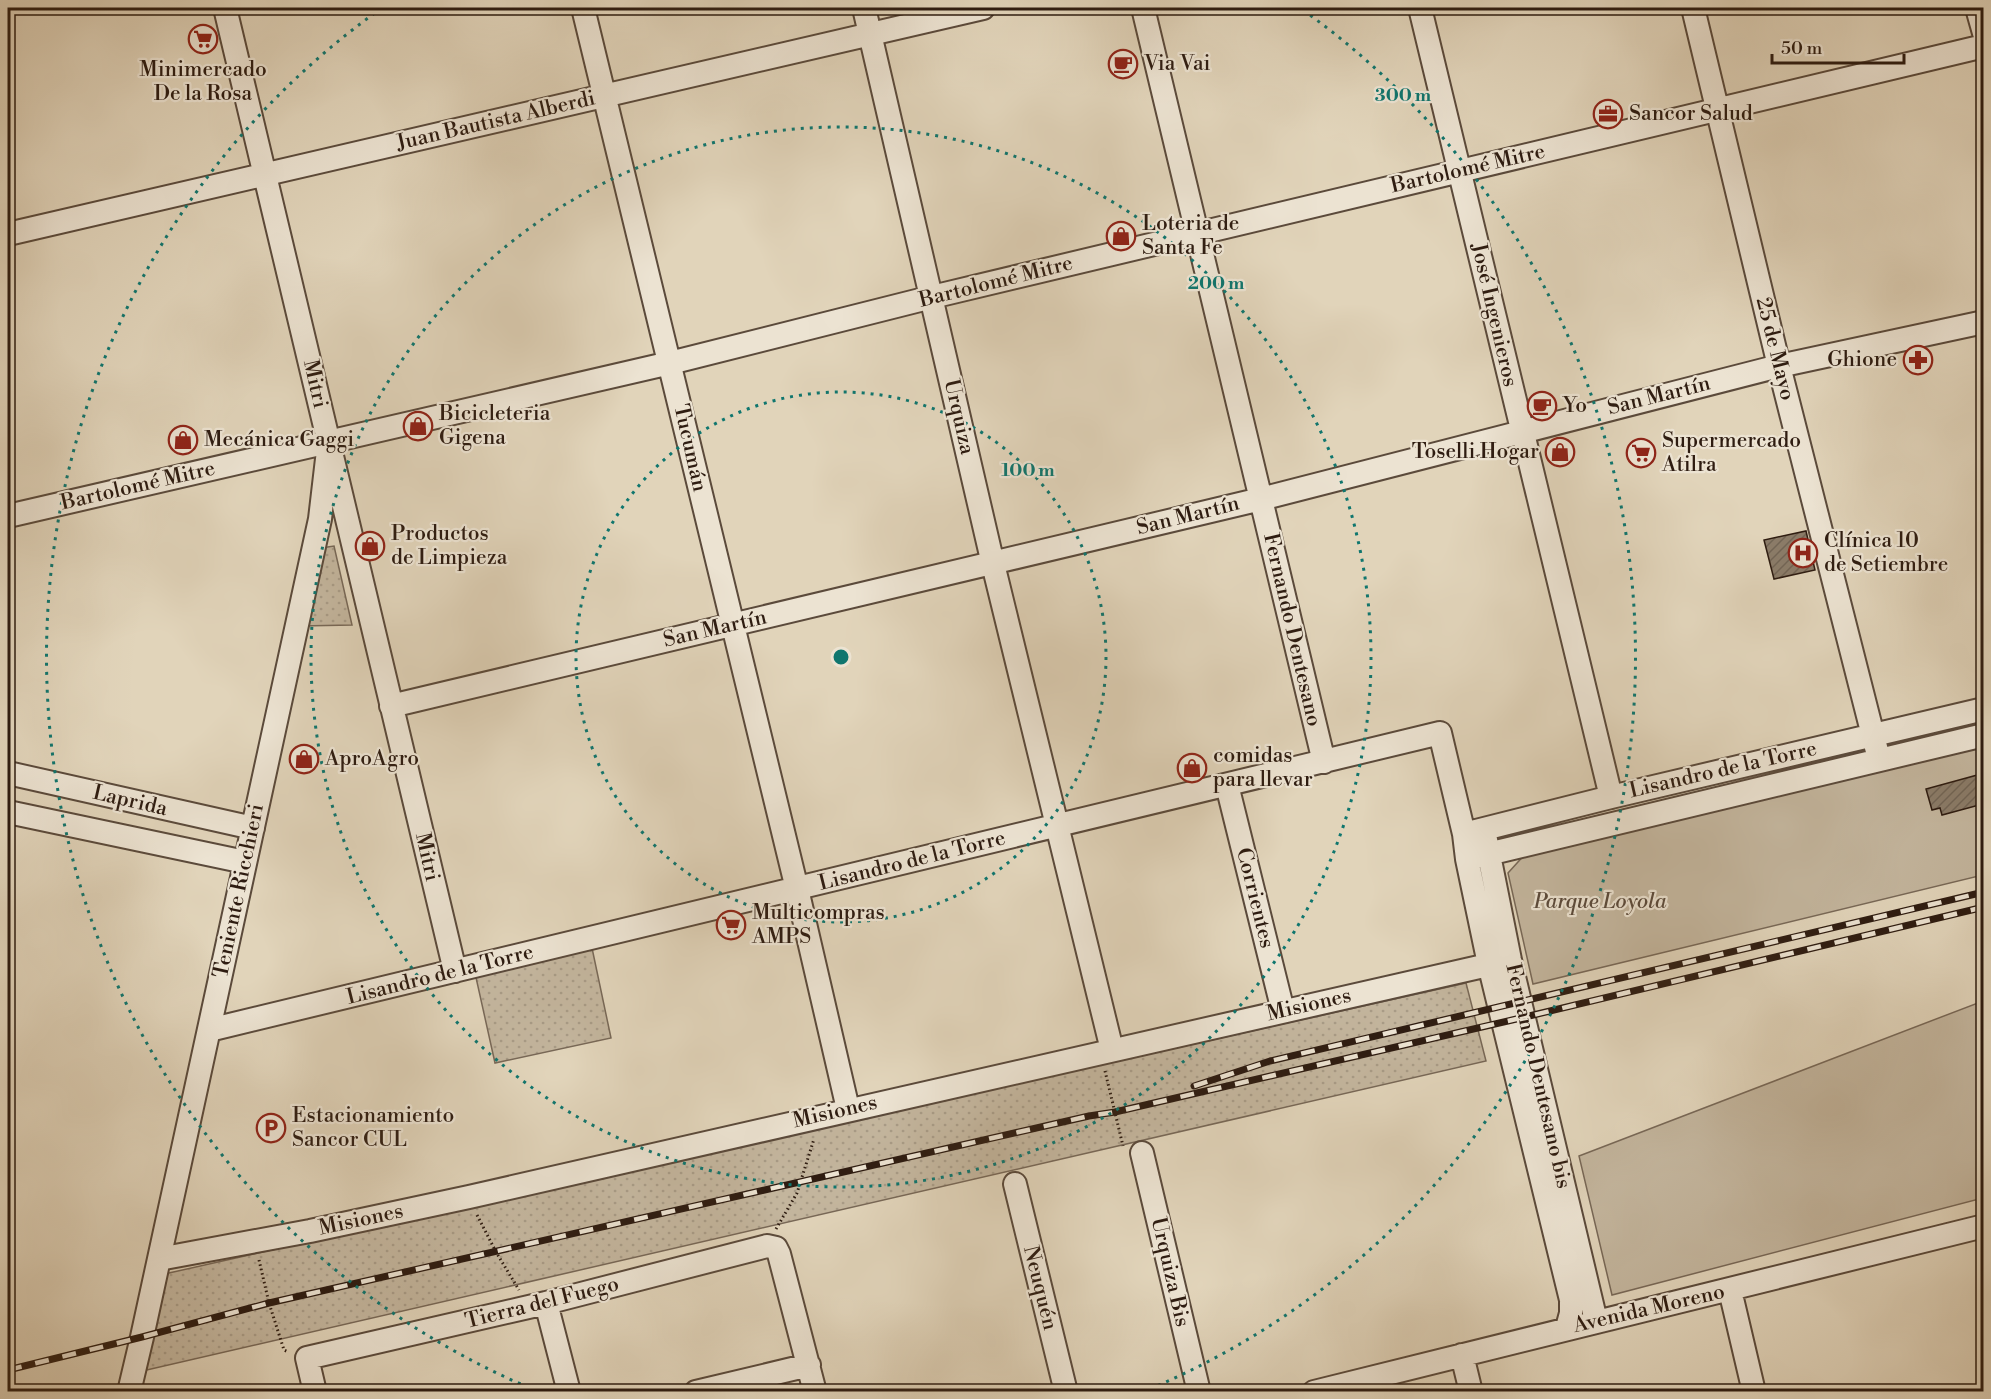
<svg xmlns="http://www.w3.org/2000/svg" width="1991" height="1399" viewBox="0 0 1991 1399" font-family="'Libre Bodoni',serif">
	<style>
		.grass { fill: url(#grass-dots); stroke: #786857; stroke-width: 1.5 }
		.park { fill: #c3b59d; stroke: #786857; stroke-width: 1.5 }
		.building { fill: url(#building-hatch); stroke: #2e1c11; stroke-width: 1.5 }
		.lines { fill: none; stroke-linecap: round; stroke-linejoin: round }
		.minor-casing { stroke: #5b4a3b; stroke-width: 26 }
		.path { stroke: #2e1c11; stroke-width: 3; stroke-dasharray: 1.5 3; stroke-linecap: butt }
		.minor { stroke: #ece3d2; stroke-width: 22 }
		.rail-casing { stroke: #2e1c11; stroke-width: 7 }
		.rail { stroke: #ece3d2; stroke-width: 4.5; stroke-dasharray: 14; stroke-linecap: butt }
		.ring { fill: none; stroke: #0f766e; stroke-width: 3; stroke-dasharray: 3 6 }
		.labels { text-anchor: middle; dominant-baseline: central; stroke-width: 4.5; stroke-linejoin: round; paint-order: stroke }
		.poi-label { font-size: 21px; fill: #2e1c11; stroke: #ece3d2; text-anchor: start }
		.street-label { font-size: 21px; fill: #2e1c11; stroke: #ece3d2 }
		.park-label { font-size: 21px; font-style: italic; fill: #5b4a3b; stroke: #ece3d2 }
		.centre { fill: #0f766e; stroke: #ece3d2; stroke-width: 3 }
		.ring-label { font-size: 18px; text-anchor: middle; font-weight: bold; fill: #0f766e; stroke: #ece3d2; stroke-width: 4.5; stroke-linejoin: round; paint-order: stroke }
	</style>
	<defs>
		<pattern id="grass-dots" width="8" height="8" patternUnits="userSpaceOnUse" patternTransform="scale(1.5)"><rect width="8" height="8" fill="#c3b59d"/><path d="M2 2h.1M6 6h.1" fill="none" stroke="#a89b86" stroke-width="1.8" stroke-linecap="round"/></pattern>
		<pattern id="building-hatch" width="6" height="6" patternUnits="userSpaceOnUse" patternTransform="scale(1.5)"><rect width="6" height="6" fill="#8b7c69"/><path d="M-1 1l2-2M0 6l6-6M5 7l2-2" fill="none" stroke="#726555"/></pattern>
	</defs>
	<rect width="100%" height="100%" fill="#e1d4ba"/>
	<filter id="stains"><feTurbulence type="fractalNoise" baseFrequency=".00333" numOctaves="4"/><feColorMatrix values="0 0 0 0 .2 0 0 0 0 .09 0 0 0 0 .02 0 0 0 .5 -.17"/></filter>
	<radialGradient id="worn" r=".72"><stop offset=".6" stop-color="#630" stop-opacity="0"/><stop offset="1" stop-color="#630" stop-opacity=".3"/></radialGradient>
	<path class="grass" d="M 334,546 L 352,625 L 300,626 L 321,548 Z
		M 592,948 L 611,1038 L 495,1063 L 475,973 Z
		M 1466,983 L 1486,1061 L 138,1372 L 160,1275 Z"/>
	<path class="park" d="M 1983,743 L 1983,875 L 1533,984 L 1508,873 L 1527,852 Z
		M 1983,1001 L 1983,1198 L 1612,1295 L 1579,1156 Z"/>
	<path class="building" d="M 1806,531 L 1815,570 L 1774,579 L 1764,540 Z
		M 1981,774 L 1983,784 L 1983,804 L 1942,815 L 1940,808 L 1932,810 L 1926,789 Z"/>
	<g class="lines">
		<g class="minor-casing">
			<path id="minor" d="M 225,8 L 455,971
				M 583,8 L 797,889 L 848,1109
				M 864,8 L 993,564 L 1112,1050
				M 1143,8 L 1324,762
				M 1420,8 L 1611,797
				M 1693,8 L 1779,366 L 1879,759
				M 1977,8 L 1984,33
				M 8,234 L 983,8
				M 8,516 L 670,363 L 932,297 L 1984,46
				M 391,706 L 1261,499 L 1779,366 L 1984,322
				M 8,773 L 253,828
				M 1227,785 L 1283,1011
				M 8,812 L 245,862
				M 1464,834 L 1611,797 L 1984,709
				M 1486,840 L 1510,960 L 1596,1321
				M 1467,859 L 1984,735
				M 209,1030 L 1440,733 L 1464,834 L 1467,859 L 1489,964 L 1571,1300 L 1571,1313 L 1567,1328
				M 1142,1153 L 1199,1392
				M 1015,1184 L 1066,1392
				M 159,1259 L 310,1231 L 469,1197 L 1510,960
				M 1730,1290 L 1754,1392
				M 546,1303 L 569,1392
				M 1462,1355 L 1471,1392
				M 129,1392 L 142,1337 L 320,519 L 327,459
				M 315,1392 L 307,1358 L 546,1303 L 767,1246 L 776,1248 L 779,1254 L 815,1392
				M 696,1392 L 809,1365
				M 1314,1392 L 1984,1226"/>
		</g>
		<path class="path" d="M 1105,1071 L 1123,1146
			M 477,1215 L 496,1252 L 519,1290
			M 776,1229 L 797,1193 L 814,1139
			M 259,1260 L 269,1303 L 284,1350 L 288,1352"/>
		<use href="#minor" class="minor"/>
		<g class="rail-casing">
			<path id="rail" d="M 1194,1086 L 1270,1061 L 1984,892
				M 8,1370 L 142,1337 L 269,1303 L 1089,1116 L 1115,1112 L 1525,1017 L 1984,907"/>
		</g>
		<use href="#rail" class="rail"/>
	</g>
	<g class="ring">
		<circle cx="841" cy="657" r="265"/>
		<circle cx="841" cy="657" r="530"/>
		<path d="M537 1391A795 795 0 0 1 379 10M1303 10A795 795 0 0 1 1145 1391"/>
	</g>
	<defs>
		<g id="supermarket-ring" transform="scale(1.5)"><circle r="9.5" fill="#ece3d2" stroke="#8f2418" stroke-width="1.5"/><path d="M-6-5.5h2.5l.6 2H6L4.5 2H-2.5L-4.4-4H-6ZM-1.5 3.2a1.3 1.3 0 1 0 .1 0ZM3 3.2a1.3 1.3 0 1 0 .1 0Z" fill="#8f2418"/></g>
		<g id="cafe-ring" transform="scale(1.5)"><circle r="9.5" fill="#ece3d2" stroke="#8f2418" stroke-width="1.5"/><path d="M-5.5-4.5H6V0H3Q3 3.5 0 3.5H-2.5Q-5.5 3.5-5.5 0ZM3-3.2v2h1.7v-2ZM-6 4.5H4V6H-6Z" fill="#8f2418"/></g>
		<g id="office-ring" transform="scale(1.5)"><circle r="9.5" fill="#ece3d2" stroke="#8f2418" stroke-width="1.5"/><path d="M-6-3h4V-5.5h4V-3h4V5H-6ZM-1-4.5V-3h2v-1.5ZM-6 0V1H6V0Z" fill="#8f2418"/></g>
		<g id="shop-ring" transform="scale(1.5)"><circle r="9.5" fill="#ece3d2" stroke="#8f2418" stroke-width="1.5"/><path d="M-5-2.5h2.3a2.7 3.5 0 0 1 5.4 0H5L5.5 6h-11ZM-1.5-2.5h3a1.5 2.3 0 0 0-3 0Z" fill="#8f2418"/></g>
		<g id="pharmacy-ring" transform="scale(1.5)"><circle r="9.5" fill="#ece3d2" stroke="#8f2418" stroke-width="1.5"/><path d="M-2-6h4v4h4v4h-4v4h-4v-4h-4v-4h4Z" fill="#8f2418"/></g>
		<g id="hospital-ring" transform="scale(1.5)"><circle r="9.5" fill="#ece3d2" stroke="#8f2418" stroke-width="1.5"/><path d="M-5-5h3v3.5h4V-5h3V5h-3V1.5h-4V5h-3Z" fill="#8f2418"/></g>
		<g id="parking-ring" transform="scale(1.5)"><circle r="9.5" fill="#ece3d2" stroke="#8f2418" stroke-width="1.5"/><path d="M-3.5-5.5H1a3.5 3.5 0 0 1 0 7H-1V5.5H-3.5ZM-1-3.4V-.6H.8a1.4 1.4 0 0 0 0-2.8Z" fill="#8f2418"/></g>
	</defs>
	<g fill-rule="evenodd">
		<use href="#supermarket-ring" x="203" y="39"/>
		<use href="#cafe-ring" x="1123" y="64"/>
		<use href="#office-ring" x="1608" y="114"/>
		<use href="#shop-ring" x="1121" y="236"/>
		<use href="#pharmacy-ring" x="1918" y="360"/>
		<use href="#cafe-ring" x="1542" y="406"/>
		<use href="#shop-ring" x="418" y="426"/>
		<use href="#shop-ring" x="183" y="440"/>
		<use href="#shop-ring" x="1560" y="452"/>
		<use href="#supermarket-ring" x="1641" y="453"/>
		<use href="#shop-ring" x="370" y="546"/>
		<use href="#hospital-ring" x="1803" y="553"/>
		<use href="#shop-ring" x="304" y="759"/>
		<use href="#shop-ring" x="1192" y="768"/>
		<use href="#supermarket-ring" x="731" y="925"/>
		<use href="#parking-ring" x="271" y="1128"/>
	</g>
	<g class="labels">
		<g class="poi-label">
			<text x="1144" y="64">Via Vai</text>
			<text x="203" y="70" text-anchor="middle">Minimercado<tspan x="203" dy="24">De la Rosa</tspan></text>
			<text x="1629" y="114">Sancor Salud</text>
			<text x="1142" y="224">Loteria de<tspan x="1142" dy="24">Santa Fe</tspan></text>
			<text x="1897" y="360" text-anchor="end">Ghione</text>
			<text x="1563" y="406">Yo</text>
			<text x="439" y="414">Bicicleteria<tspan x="439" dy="24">Gigena</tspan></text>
			<text x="204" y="440">Mecánica Gaggi</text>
			<text x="1662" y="441">Supermercado<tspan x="1662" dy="24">Atilra</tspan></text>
			<text x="1539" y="452" text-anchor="end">Toselli Hogar</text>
			<text x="391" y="534">Productos<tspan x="391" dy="24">de Limpieza</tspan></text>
			<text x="1824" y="541">Clínica 10<tspan x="1824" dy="24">de Setiembre</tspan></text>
			<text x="1213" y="756">comidas<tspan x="1213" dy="24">para llevar</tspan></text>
			<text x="325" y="759">AproAgro</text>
			<text x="752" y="913">Multicompras<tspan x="752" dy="24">AMPS</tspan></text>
			<text x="292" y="1116">Estacionamiento<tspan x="292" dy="24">Sancor CUL</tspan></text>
		</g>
		<g class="street-label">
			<text transform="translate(496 121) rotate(-13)">Juan Bautista Alberdi</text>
			<text transform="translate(1468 169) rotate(-13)">Bartolomé Mitre</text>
			<text transform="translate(996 282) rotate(-14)">Bartolomé Mitre</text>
			<text transform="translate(1494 315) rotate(77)">José Ingenieros</text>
			<text transform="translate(1775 349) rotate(76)">25 de Mayo</text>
			<text transform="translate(315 384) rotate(77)">Mitri</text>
			<text transform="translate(1659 396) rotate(-14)">San Martín</text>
			<text transform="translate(959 417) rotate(77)">Urquiza</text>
			<text transform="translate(690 448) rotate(77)">Tucumán</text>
			<text transform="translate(138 486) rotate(-13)">Bartolomé Mitre</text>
			<text transform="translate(1188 516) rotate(-14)">San Martín</text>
			<text transform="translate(715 629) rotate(-13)">San Martín</text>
			<text transform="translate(1292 630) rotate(77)">Fernando Dentesano</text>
			<text transform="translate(1723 770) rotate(-13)">Lisandro de la Torre</text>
			<text transform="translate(130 801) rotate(13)">Laprida</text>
			<text transform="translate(427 857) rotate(77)">Mitri</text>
			<text transform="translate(912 861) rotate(-14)">Lisandro de la Torre</text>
			<text transform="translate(239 891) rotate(-78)">Teniente Ricchieri</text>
			<text transform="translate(1255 898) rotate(76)">Corrientes</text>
			<text transform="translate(440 975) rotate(-14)">Lisandro de la Torre</text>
			<text transform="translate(1309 1005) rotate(-13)">Misiones</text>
			<text transform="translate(1538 1076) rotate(77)">Fernando Dentesano bis</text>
			<text transform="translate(835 1112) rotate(-13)">Misiones</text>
			<text transform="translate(361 1220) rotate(-12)">Misiones</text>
			<text transform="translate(1170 1272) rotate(77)">Urquiza Bis</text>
			<text transform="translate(1040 1288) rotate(76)">Neuquén</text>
			<text transform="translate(542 1303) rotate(-14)">Tierra del Fuego</text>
			<text transform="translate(1649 1309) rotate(-13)">Avenida Moreno</text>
		</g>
		<g class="park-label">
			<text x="1600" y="902">Parque Loyola</text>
		</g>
	</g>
	<circle cx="841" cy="657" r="9" class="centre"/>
	<g class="ring-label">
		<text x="1403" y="101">300 m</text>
		<text x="1216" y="289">200 m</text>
		<text x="1028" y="476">100 m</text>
	</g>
	<rect width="1991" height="1399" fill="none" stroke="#e1d4ba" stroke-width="30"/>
	<rect x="9" y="9" width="1973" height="1381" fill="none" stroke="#2e1c11" stroke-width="3"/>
	<rect x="15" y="15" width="1961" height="1369" fill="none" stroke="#2e1c11" stroke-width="1.5"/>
	<path d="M1772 54v9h132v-9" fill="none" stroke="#2e1c11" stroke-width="3"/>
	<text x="1781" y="54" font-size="18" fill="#2e1c11" stroke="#ece3d2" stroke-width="4.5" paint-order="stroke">50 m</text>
	<rect width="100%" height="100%" filter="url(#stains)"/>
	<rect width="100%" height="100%" fill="url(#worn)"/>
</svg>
